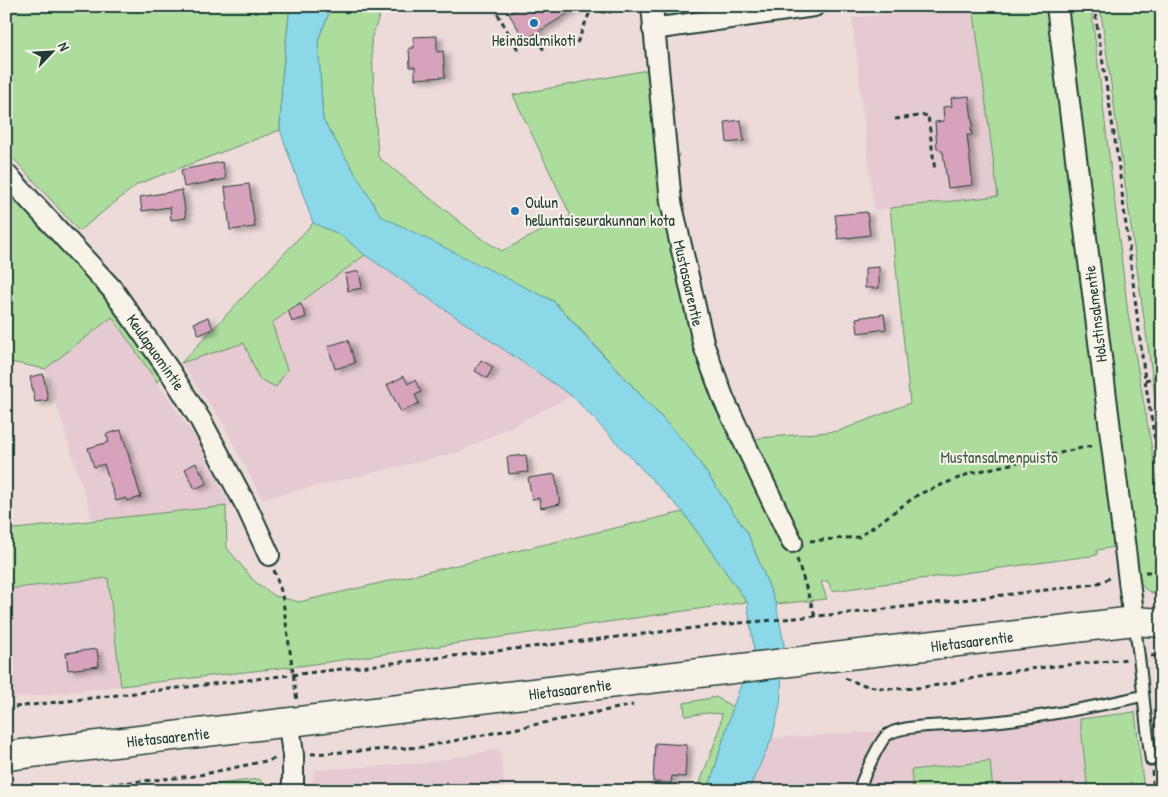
<svg xmlns="http://www.w3.org/2000/svg" width="1168" height="797" viewBox="0 0 1168 797" font-family="'Patrick Hand',sans-serif">
	<style>
		.built { fill: #e6cad1 }
		.green { fill: #addd9d; stroke: #668d68 }
		.water { fill: #8ad8e8; stroke: #5f9aa0 }
		.building { fill: #d7a2bb; stroke: #1f3d34; filter: url(#shadow) }
		.lines { fill: none; stroke-linecap: round; stroke-linejoin: round }
		.lane-casing { stroke: #1f3d34; stroke-width: 14 }
		.street-casing { stroke: #1f3d34; stroke-width: 24 }
		.secondary-casing { stroke: #1f3d34; stroke-width: 31 }
		.path { stroke: #1f3d34; stroke-width: 3; stroke-dasharray: 5 4; stroke-linecap: butt }
		.lane { stroke: #f7f3e8; stroke-width: 10 }
		.street { stroke: #f7f3e8; stroke-width: 20 }
		.secondary { stroke: #f7f3e8; stroke-width: 28 }
		.poi-dot { fill: #1f6fb2; stroke: #f7f3e8; stroke-width: 2 }
		.labels { text-anchor: middle; dominant-baseline: central; stroke-width: 4; stroke-linejoin: round; paint-order: stroke }
		.poi-label { font-size: 16px; fill: #1f3d34; stroke: #f7f3e8 }
		.street-label { font-size: 16px; fill: #1f3d34; stroke: #f7f3e8 }
		.park-label { font-size: 16px; fill: #3b5d49; stroke: #f7f3e8 }
	</style>
	<defs>
		<filter id="shadow"><feDropShadow dx="5.5" dy="3" stdDeviation="2.5" flood-color="#0004"/></filter>
	</defs>
	<rect width="100%" height="100%" fill="#eddbda"/>
	<filter id="ink" filterUnits="userSpaceOnUse"><feTurbulence type="fractalNoise" baseFrequency=".02" numOctaves="2"/><feDisplacementMap in="SourceGraphic" scale="10" xChannelSelector="R" yChannelSelector="G"/><feConvolveMatrix kernelMatrix="1 2 1 2 8 2 1 2 1" color-interpolation-filters="sRGB"/></filter>
	<g filter="url(#ink)">
		<path class="built" d="M 955,6 L 973,6 L 998,196 L 874,210 L 852,18 Z
			M 365,255 L 572,396 L 460,452 L 262,499 L 222,422 L 181,363 Z
			M 112,317 L 195,437 L 231,506 L 93,520 L 45,369 Z
			M 108,578 L 121,686 L 6,699 L 6,589 Z
			M 1080,719 L 1088,791 L 748,791 L 772,738 Z
			M 500,749 L 505,791 L 309,791 L 315,770 L 425,763 Z"/>
		<path class="green" d="M 6,6 L 290,6 L 282,78 L 280,130 L 138,184 L 79,231 L 6,150 Z
			M 332,6 L 383,6 L 371,39 L 378,157 L 479,237 L 502,251 L 571,216 L 513,95 L 647,70 L 665,216 L 749,439 L 839,431 L 910,403 L 890,208 L 998,196 L 973,6 L 1047,6 L 1115,547 L 1097,550 L 1097,555 L 832,591 L 828,581 L 821,582 L 827,599 L 776,604 L 748,534 L 689,447 L 554,301 L 473,266 L 381,217 L 323,120 L 318,40 Z
			M 660,6 L 673,6 L 680,12 L 727,6 L 778,6 L 674,18 L 664,14 Z
			M 1065,6 L 1091,6 L 1128,313 L 1162,507 L 1162,598 L 1145,589 L 1139,581 Z
			M 1100,6 L 1162,6 L 1162,444 L 1159,425 Z
			M 6,182 L 109,298 L 165,374 L 157,382 L 112,317 L 45,369 L 6,361 Z
			M 313,223 L 341,235 L 365,255 L 272,323 L 287,370 L 276,387 L 259,379 L 244,343 L 181,363 Z
			M 226,506 L 227,548 L 254,581 L 275,596 L 299,602 L 683,512 L 747,602 L 307,665 L 121,686 L 108,578 L 6,589 L 6,530 Z
			M 716,697 L 733,707 L 708,791 L 697,791 L 718,734 L 722,714 L 707,713 L 685,716 L 684,703 Z
			M 1135,712 L 1144,791 L 1088,791 L 1080,719 Z
			M 990,761 L 993,791 L 913,791 L 911,770 Z
			M 259,779 L 270,791 L 160,791 Z"/>
		<path class="water" d="M 290,6 L 332,6 L 318,40 L 323,120 L 381,216 L 553,301 L 689,447 L 748,534 L 776,604 L 784,644 L 780,705 L 772,738 L 748,791 L 708,791 L 733,707 L 754,649 L 747,602 L 683,512 L 572,396 L 365,255 L 341,235 L 313,223 L 280,130 L 282,78 Z"/>
		<path class="building" d="M 521,6 L 580,6 L 525,40 L 509,14 Z
			M 437,36 L 437,52 L 443,51 L 445,77 L 415,79 L 415,67 L 410,67 L 409,48 L 414,48 L 413,37 Z
			M 969,96 L 973,127 L 971,127 L 972,135 L 967,135 L 973,185 L 948,188 L 943,152 L 937,148 L 935,122 L 944,121 L 943,107 L 952,106 L 951,98 Z
			M 741,120 L 744,141 L 727,143 L 725,122 Z
			M 222,162 L 226,179 L 184,187 L 181,170 Z
			M 249,184 L 255,227 L 230,230 L 225,187 Z
			M 182,190 L 186,218 L 171,220 L 170,207 L 142,211 L 140,197 Z
			M 867,212 L 870,235 L 838,239 L 835,215 Z
			M 879,267 L 879,288 L 865,288 L 865,268 Z
			M 359,271 L 362,288 L 348,291 L 345,274 Z
			M 301,304 L 306,317 L 292,322 L 288,310 Z
			M 884,314 L 886,329 L 858,333 L 856,318 Z
			M 208,317 L 213,329 L 199,335 L 194,323 Z
			M 348,340 L 355,363 L 335,369 L 328,346 Z
			M 481,360 L 493,367 L 487,378 L 475,371 Z
			M 43,374 L 48,400 L 35,402 L 30,377 Z
			M 404,376 L 408,384 L 415,380 L 421,392 L 415,395 L 419,403 L 401,412 L 387,385 Z
			M 121,430 L 141,497 L 127,501 L 126,498 L 116,501 L 104,464 L 94,467 L 88,448 L 109,442 L 106,434 Z
			M 526,455 L 528,472 L 509,474 L 507,457 Z
			M 196,463 L 207,483 L 195,489 L 185,469 Z
			M 555,474 L 560,504 L 541,508 L 539,498 L 532,499 L 528,478 Z
			M 97,649 L 99,666 L 68,670 L 66,653 Z
			M 655,743 L 687,745 L 685,777 L 672,776 L 671,783 L 653,782 Z"/>
		<g class="lines">
			<g class="lane-casing">
				<path id="lane" d="M 1134,622 C 1142,668 1144,714 1151,760
					M 859,791 C 861,781 879,743 886,736 C 896,726 931,726 945,725 C 1012,723 1077,711 1142,696"/>
			</g>
			<g class="street-casing">
				<path id="street" d="M 652,6 L 671,202 L 704,346 L 724,400 L 792,542
					M 1057,6 L 1134,621
					M 653,29 L 814,6
					M 6,174 L 112,289 L 171,373 L 201,421 L 248,509 L 269,555
					M 289,724 L 293,755 L 293,791"/>
			</g>
			<g class="secondary-casing">
				<path id="secondary" d="M 6,756 L 1134,621 L 1162,623"/>
			</g>
			<path class="path" d="M 493,6 L 520,53
				M 1094,6 L 1118,160 L 1145,380 L 1162,483
				M 592,7 L 604,12 L 611,12
				M 536,38 L 544,50
				M 577,43 L 592,7
				M 895,119 L 928,115 L 935,171
				M 1145,380 L 1162,376
				M 810,541 L 859,537 L 919,494 L 971,473 L 1095,445
				M 797,559 L 815,616
				M 274,570 L 282,594 L 297,701
				M 1145,572 L 1162,572
				M 1151,656 L 1162,655
				M 845,678 C 894,701 951,681 1002,673 C 1043,666 1086,664 1127,659
				M 6,708 L 729,624 L 861,612 L 1096,584 L 1112,577
				M 311,754 L 423,747 L 633,705
				M 1152,771 L 1154,791
				M 38,791 L 195,776 L 275,759"/>
			<use href="#lane" class="lane"/>
			<use href="#street" class="street"/>
			<use href="#secondary" class="secondary"/>
		</g>
	</g>
	<g class="poi-dot">
		<circle cx="534" cy="23" r="5"/>
		<circle cx="515" cy="211" r="5"/>
	</g>
	<g class="labels">
		<g class="poi-label">
			<text x="534" y="40">Heinäsalmikoti</text>
			<text x="525" y="202" text-anchor="start">Oulun<tspan x="525" dy="18">helluntaiseurakunnan kota</tspan></text>
		</g>
		<g class="street-label">
			<text transform="translate(689 283) rotate(77)">Mustasaarentie</text>
			<text transform="translate(1095 314) rotate(-97)">Holstinsalmentie</text>
			<text transform="translate(156 352) rotate(55)">Keulapuomintie</text>
			<text transform="translate(972 641) rotate(-7)">Hietasaarentie</text>
			<text transform="translate(570 689) rotate(-7)">Hietasaarentie</text>
			<text transform="translate(168 737) rotate(-6)">Hietasaarentie</text>
		</g>
		<g class="park-label">
			<text x="999" y="457">Mustansalmenpuisto</text>
		</g>
	</g>
	<rect width="1168" height="797" fill="none" stroke="#f7f3e8" stroke-width="25"/>
	<rect x="12" y="12" width="1143" height="772" fill="none" stroke="#1f3d34" stroke-width="2" filter="url(#ink)"/>
	<g transform="translate(52 52) rotate(65)" stroke="#f7f3e8" stroke-width="4" paint-order="stroke">
	<path d="M0-4L9 19L0 12L-9 19Z" fill="#1f3d34"/>
	<text y="-8" font-size="14" font-weight="bold" text-anchor="middle" fill="#1f3d34">N</text>
	</g>
</svg>
